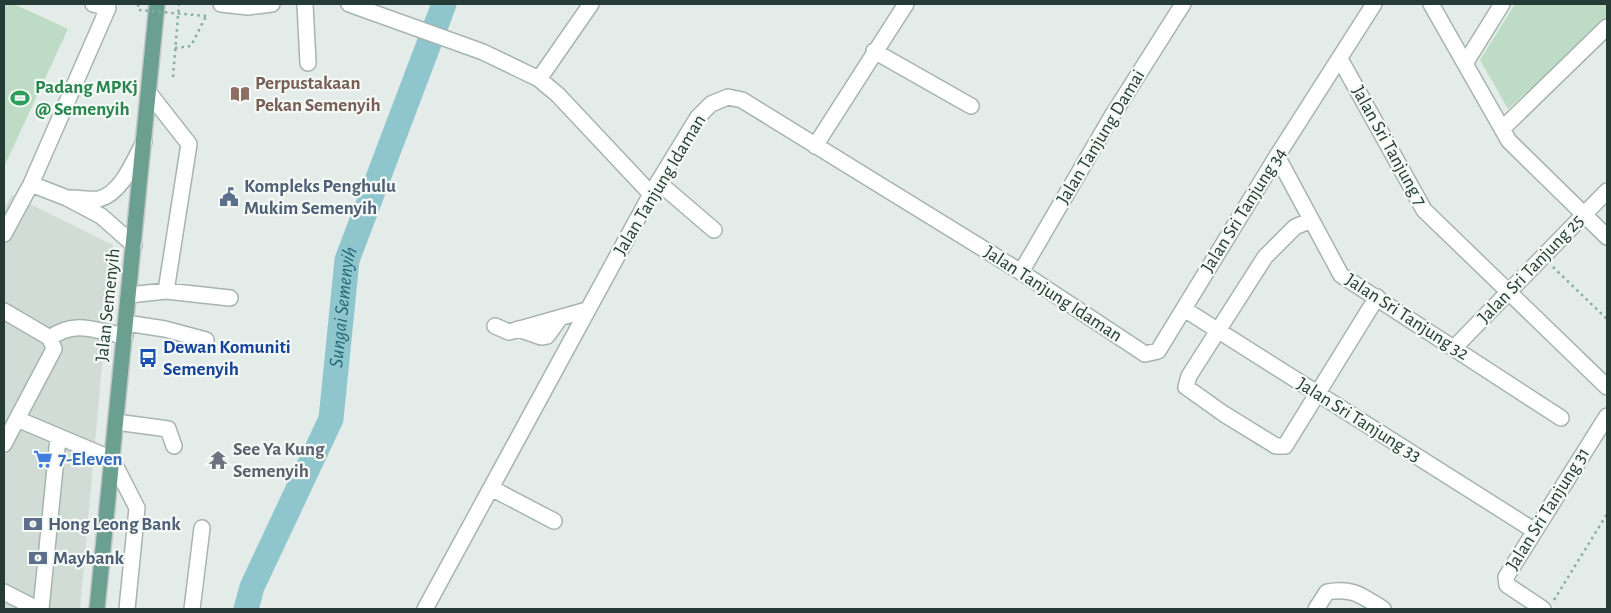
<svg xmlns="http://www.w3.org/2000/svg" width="1611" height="613" viewBox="0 0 1611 613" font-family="'Alegreya Sans',sans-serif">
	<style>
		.built { fill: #d1dcd7 }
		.green { fill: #bedcc5 }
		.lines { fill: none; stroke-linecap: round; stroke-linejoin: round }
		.river { stroke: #8fc6cd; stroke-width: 25 }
		.minor-casing { stroke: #a6b4af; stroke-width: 18 }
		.major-casing { stroke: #c2c8c6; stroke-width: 18 }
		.path { stroke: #86aea0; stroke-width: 2.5; stroke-dasharray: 2.5 4; stroke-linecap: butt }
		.minor { stroke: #fff; stroke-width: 15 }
		.major { stroke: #6b9f90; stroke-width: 15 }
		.path-bridge { stroke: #86aea0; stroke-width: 2.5; stroke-dasharray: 2.5 4; stroke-linecap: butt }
		.labels { text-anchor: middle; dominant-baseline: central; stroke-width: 4.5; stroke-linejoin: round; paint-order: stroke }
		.education-label { font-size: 19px; font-weight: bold; fill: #785e54; stroke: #f4f9f6; text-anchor: start }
		.leisure-label { font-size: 19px; font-weight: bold; fill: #27864d; stroke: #f4f9f6; text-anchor: start }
		.street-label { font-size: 19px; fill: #243c35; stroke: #f4f9f6 }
		.service-label { font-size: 19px; font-weight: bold; fill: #4e5e75; stroke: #f4f9f6; text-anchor: start }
		.transit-label { font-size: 19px; font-weight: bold; fill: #164399; stroke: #f4f9f6; text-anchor: start }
		.worship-label { font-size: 19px; font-weight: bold; fill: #5b616d; stroke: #f4f9f6; text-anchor: start }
		.shop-label { font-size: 19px; font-weight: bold; fill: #366cbe; stroke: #f4f9f6; text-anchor: start }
		.water-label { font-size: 20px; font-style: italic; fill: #226975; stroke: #f4f9f6 }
	</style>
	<rect width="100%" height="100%" fill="#e3ece8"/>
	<path class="built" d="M 12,195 L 113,245 L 80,609 L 4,609 L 4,209 Z"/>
	<path class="green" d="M 4,4 L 14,4 L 68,29 L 4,167 Z
		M 1515,4 L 1607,4 L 1607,20 L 1508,109 L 1480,60 Z"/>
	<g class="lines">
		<path class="river" id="s1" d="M 246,609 L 252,587 L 331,419 L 347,260 L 444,4"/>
		<g class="minor-casing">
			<path id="minor" d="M 221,4 L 248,7 L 272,4
				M 305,4 L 308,63
				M 349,4 L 483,52 L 539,79 L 558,95 L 651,194
				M 1431,4 L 1509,141 L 1607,237
				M 874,51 L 971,106
				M 1340,59 L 1424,210 L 1607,387
				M 1466,62 L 1502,4
				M 539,79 L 591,4
				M 1502,129 L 1607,27
				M 815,146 L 906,4
				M 1277,156 L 1341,275 L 1561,418
				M 658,182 L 714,230
				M 31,184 L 67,198 L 101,216 L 134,245
				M 71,198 C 80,198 91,200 99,199 C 122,193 133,162 144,142
				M 1311,220 L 1295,227 L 1265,257 L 1189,376 L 1186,387 L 1224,414 L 1276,446 L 1285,446 L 1377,297
				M 4,234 L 31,184 L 108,8 L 93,4
				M 1021,272 L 1112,116 L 1183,4
				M 166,291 L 230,298
				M 129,295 L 166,291 L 189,144 L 149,93
				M 1184,309 L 1535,531
				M 4,311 L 50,338 L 54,349 L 17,419 L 112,459 L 137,508 L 127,609
				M 126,323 L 165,329 L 206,340
				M 495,326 L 509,332 L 587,310
				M 518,329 L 541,337 L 547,336 L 560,318
				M 50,338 C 75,319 96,331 125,336
				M 1454,348 L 1607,191
				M 116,422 L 168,429 L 174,446
				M 4,444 L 17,419
				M 491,488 L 554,521
				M 4,592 L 37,609
				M 41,609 L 58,438
				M 192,609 L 202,528
				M 425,609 L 651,194 L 698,117 L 711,104 L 728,97 L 742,100 L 1021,272 L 1145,354 L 1158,351 L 1277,156 L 1374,4
				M 1316,609 L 1327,592 C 1353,587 1362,596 1383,609
				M 1543,609 L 1507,585 L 1506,577 L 1607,416"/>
		</g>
		<g class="major-casing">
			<path id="major" d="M 97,609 L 157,4"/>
		</g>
		<path class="path" d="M 138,4 L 139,10
			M 175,48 L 191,46 L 206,16
			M 173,77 L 179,4
			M 1553,267 L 1607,319
			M 1554,600 L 1607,514"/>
		<use href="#minor" class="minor"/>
		<use href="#major" class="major"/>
		<path class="path-bridge" d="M 139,10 L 206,16"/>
	</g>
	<defs>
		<g id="library-bare" transform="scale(1.5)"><path d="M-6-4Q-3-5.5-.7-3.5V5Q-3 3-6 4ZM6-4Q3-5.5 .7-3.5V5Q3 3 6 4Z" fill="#8d6e63" stroke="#f4f9f6" stroke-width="2.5" paint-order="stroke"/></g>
		<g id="stadium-bare" transform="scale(1.5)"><path d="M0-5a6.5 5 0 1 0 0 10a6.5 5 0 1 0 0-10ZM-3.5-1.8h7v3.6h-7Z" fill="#2e9e5b" stroke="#f4f9f6" stroke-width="2.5" paint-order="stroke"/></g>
		<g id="civic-bare" transform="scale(1.5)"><path d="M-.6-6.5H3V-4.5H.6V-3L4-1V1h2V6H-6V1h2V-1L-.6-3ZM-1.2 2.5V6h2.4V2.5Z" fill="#5c6f8a" stroke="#f4f9f6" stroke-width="2.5" paint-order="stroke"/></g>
		<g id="bus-bare" transform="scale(1.5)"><path d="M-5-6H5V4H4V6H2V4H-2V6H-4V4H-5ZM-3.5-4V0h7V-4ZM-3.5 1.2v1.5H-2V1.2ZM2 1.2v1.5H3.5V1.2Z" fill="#1a4fb4" stroke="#f4f9f6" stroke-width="2.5" paint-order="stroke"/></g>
		<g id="supermarket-bare" transform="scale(1.5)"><path d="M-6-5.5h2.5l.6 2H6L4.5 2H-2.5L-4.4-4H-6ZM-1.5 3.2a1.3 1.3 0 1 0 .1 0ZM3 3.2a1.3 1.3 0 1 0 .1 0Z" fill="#3f7fe0" stroke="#f4f9f6" stroke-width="2.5" paint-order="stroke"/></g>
		<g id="temple-bare" transform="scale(1.5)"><path d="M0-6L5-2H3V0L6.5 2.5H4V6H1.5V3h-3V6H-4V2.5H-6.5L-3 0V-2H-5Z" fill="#6b7280" stroke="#f4f9f6" stroke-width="2.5" paint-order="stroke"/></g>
		<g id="bank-bare" transform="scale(1.5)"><path d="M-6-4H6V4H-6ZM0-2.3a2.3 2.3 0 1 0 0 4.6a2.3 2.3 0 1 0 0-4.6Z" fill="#5c6f8a" stroke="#f4f9f6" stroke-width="2.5" paint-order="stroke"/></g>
	</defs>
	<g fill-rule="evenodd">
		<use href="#library-bare" x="240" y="94"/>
		<use href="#stadium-bare" x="20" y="98"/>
		<use href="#civic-bare" x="229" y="197"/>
		<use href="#bus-bare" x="148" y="358"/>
		<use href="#supermarket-bare" x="43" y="459"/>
		<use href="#temple-bare" x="218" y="460"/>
		<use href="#bank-bare" x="33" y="524"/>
		<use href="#bank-bare" x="38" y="558"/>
	</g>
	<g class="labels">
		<g class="education-label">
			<text x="255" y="83">Perpustakaan<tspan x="255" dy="22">Pekan Semenyih</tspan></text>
		</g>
		<g class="leisure-label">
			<text x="35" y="87">Padang MPKj<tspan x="35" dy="22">@ Semenyih</tspan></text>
		</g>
		<g class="street-label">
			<text transform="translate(1101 137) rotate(-59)">Jalan Tanjung Damai</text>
			<text transform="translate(1389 146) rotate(61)">Jalan Sri Tanjung 7</text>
			<text transform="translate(660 185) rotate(-59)">Jalan Tanjung Idaman</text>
			<text transform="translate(1244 210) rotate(-58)">Jalan Sri Tanjung 34</text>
			<text transform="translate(1531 269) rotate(-46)">Jalan Sri Tanjung 25</text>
			<text transform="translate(1053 294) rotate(33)">Jalan Tanjung Idaman</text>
			<text transform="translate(108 305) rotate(-84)">Jalan Semenyih</text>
			<text transform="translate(1407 317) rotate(33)">Jalan Sri Tanjung 32</text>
			<text transform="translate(1359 420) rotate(32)">Jalan Sri Tanjung 33</text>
			<text transform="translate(1548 509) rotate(-58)">Jalan Sri Tanjung 31</text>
		</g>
		<g class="service-label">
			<text x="244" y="186">Kompleks Penghulu<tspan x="244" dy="22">Mukim Semenyih</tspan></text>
			<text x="48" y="524">Hong Leong Bank</text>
			<text x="53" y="558">Maybank</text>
		</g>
		<g class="transit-label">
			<text x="163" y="347">Dewan Komuniti<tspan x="163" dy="22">Semenyih</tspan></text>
		</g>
		<g class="worship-label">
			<text x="233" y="449">See Ya Kung<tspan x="233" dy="22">Semenyih</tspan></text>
		</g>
		<g class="shop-label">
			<text x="58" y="459">7-Eleven</text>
		</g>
		<g class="water-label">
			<text stroke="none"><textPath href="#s1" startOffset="321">Sungai Semenyih</textPath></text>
		</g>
	</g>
	<rect width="1611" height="613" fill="none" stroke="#243c35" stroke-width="10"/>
</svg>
